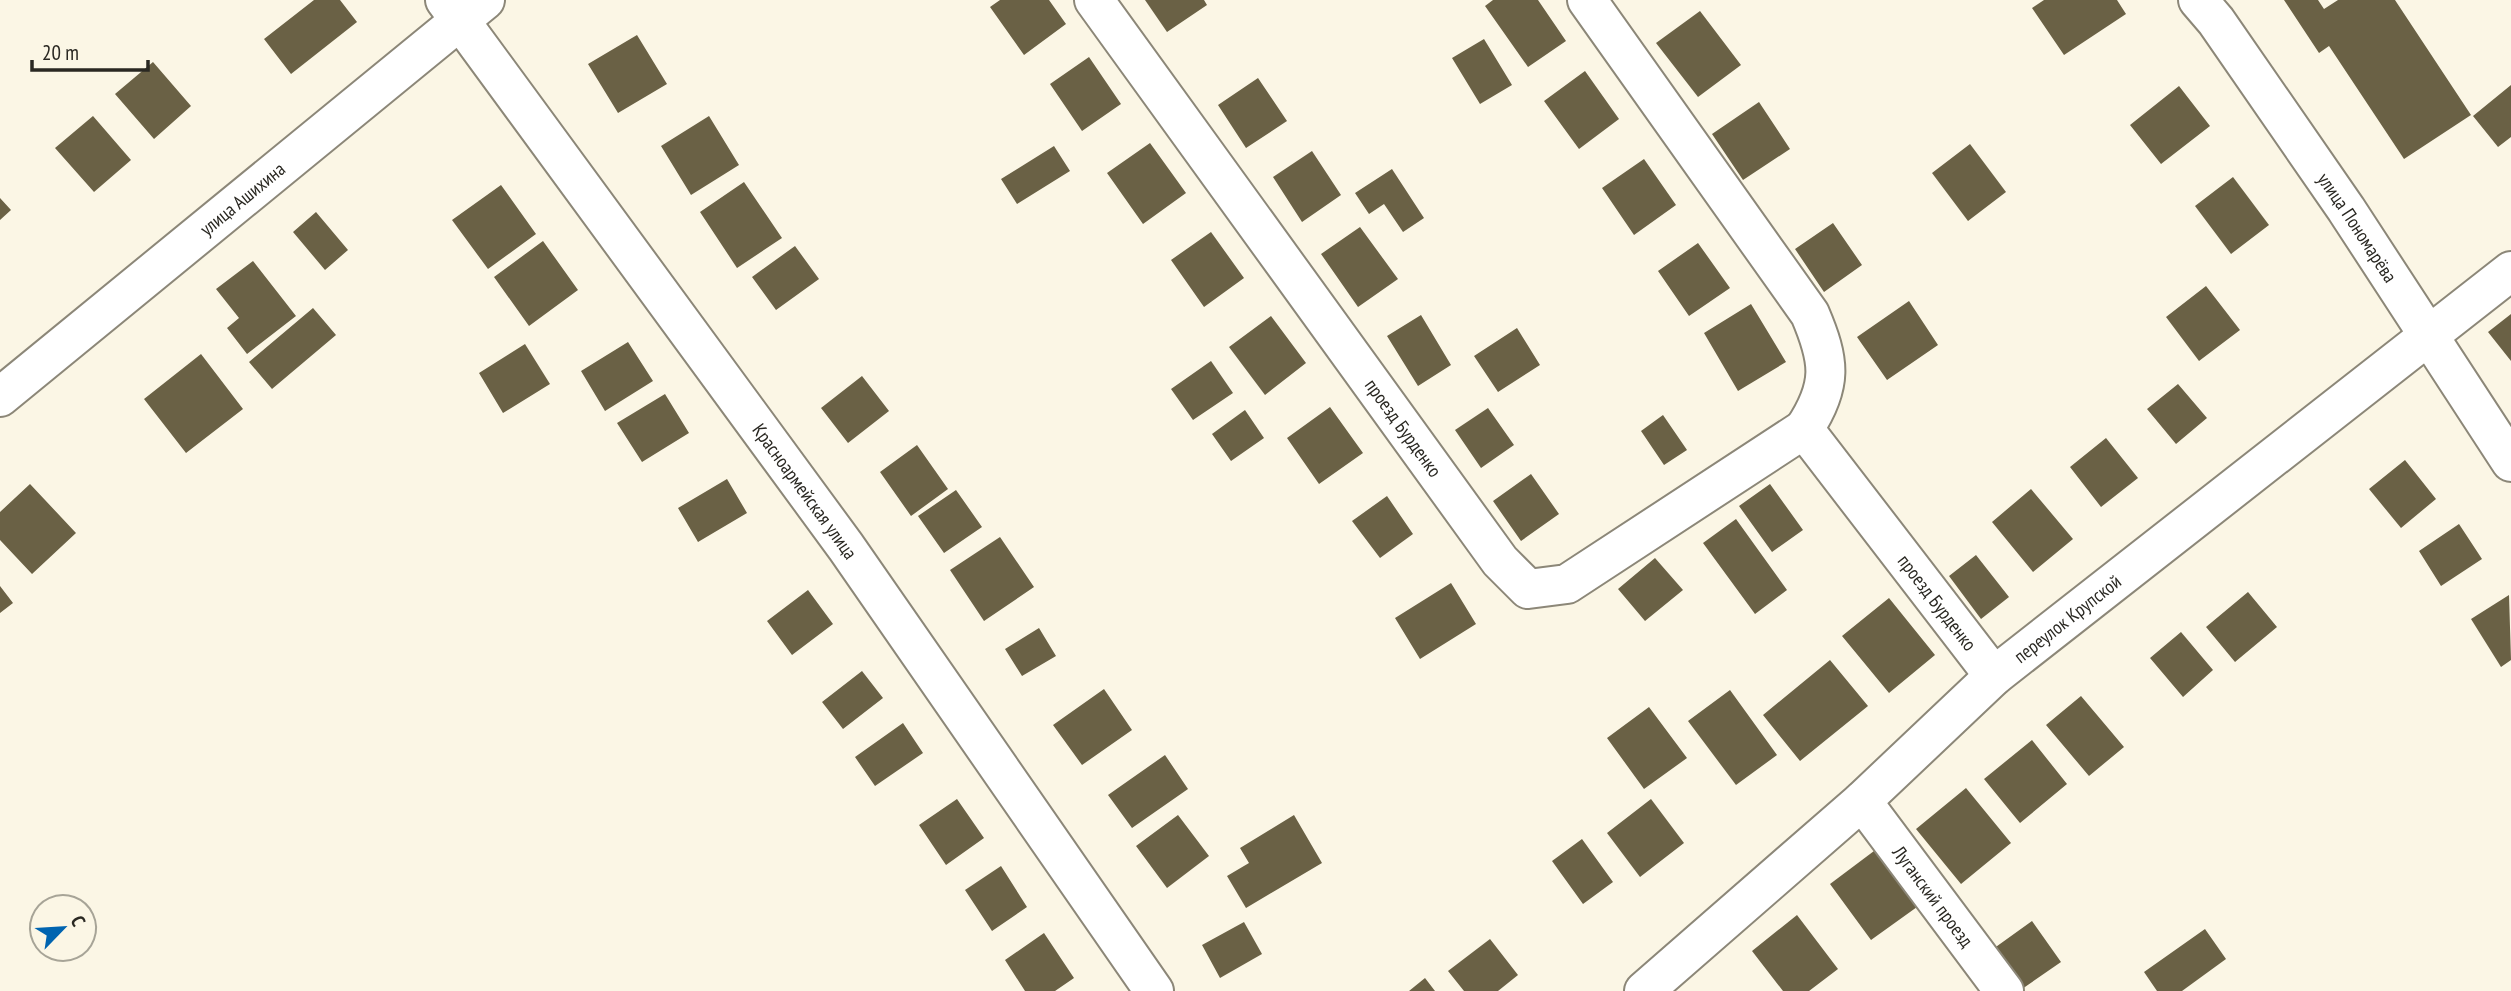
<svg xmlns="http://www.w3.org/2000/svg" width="2511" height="991" viewBox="0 0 2511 991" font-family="'PT Sans Narrow',sans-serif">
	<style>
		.building { fill: #6a6145 }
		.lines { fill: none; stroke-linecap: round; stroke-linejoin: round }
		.minor-casing { stroke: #8c8778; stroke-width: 42 }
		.tertiary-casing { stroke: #8c8778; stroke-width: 42 }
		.minor { stroke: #fff; stroke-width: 38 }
		.tertiary { stroke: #fff; stroke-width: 38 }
		.labels { text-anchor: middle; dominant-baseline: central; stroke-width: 7; stroke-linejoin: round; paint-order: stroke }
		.street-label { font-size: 19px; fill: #2a2822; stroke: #fbf6e5 }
	</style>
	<rect width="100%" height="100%" fill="#fbf6e5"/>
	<path class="building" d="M 314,0 L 340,0 L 357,22 L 291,74 L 264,39 Z
		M 1000,0 L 1049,0 L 1066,24 L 1024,55 L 990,7 Z
		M 1145,0 L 1204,0 L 1207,5 L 1167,32 Z
		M 1493,0 L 1538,0 L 1566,41 L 1528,67 L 1485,6 Z
		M 2044,0 L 2117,0 L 2126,14 L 2064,55 L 2032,8 Z
		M 2284,0 L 2318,0 L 2324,9 L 2338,0 L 2395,0 L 2471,115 L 2404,159 L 2329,46 L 2319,53 Z
		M 1700,11 L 1741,65 L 1698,97 L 1656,43 Z
		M 637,35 L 667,84 L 618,113 L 588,64 Z
		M 1484,39 L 1512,85 L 1480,104 L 1452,58 Z
		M 1089,57 L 1121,104 L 1082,131 L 1050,84 Z
		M 153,62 L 191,106 L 154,139 L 115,94 Z
		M 1585,71 L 1619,119 L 1579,149 L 1544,101 Z
		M 1258,78 L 1287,121 L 1246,148 L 1218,105 Z
		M 2511,85 L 2511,137 L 2498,147 L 2473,116 Z
		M 2179,86 L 2210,126 L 2161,164 L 2130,125 Z
		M 1759,102 L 1790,149 L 1743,180 L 1712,134 Z
		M 93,116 L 131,160 L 94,192 L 55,148 Z
		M 709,116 L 739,165 L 691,195 L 661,146 Z
		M 1150,143 L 1186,193 L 1143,224 L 1107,173 Z
		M 1970,144 L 2006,192 L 1968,221 L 1932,173 Z
		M 1054,146 L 1070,171 L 1017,204 L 1001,179 Z
		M 1312,151 L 1341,195 L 1302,222 L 1273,177 Z
		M 1644,159 L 1676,205 L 1634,235 L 1602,188 Z
		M 1392,169 L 1424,218 L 1403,232 L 1384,204 L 1369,214 L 1355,193 Z
		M 2233,177 L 2269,225 L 2231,254 L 2195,206 Z
		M 744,182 L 782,238 L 737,268 L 700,212 Z
		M 501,185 L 536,234 L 488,269 L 452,220 Z
		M 0,198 L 11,210 L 0,220 Z
		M 316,212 L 348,250 L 325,270 L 293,232 Z
		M 1833,223 L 1862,265 L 1824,292 L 1795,249 Z
		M 1360,227 L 1398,279 L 1358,307 L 1321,254 Z
		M 1211,232 L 1244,278 L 1204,307 L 1171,260 Z
		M 543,241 L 578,290 L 529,326 L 494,277 Z
		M 1698,243 L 1730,288 L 1689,316 L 1658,271 Z
		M 795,246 L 819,279 L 776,310 L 752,277 Z
		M 253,261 L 296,316 L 247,354 L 227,328 L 239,318 L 216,289 Z
		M 2206,286 L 2240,330 L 2199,361 L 2166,317 Z
		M 1909,301 L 1938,345 L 1887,380 L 1857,337 Z
		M 1751,304 L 1786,362 L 1738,391 L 1704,333 Z
		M 313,308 L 336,335 L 272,389 L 249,362 Z
		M 2511,314 L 2511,361 L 2488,332 Z
		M 1421,315 L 1451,365 L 1418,386 L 1387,336 Z
		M 1271,316 L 1306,363 L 1265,395 L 1229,347 Z
		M 1517,328 L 1540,365 L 1498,392 L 1474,356 Z
		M 628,342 L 653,381 L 605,411 L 581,371 Z
		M 525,344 L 550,384 L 503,413 L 479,373 Z
		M 201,354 L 243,409 L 186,453 L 144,399 Z
		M 1211,361 L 1233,393 L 1193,420 L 1171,389 Z
		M 862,376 L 889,411 L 848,443 L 821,408 Z
		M 2178,384 L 2207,418 L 2176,444 L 2147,409 Z
		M 665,394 L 689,433 L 642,462 L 617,423 Z
		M 1330,407 L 1363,453 L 1319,484 L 1287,438 Z
		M 1488,408 L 1514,445 L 1481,468 L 1455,430 Z
		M 1245,410 L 1264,438 L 1231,461 L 1212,434 Z
		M 1663,415 L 1687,450 L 1664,465 L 1641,431 Z
		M 2106,438 L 2138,478 L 2101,507 L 2070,467 Z
		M 917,445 L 948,489 L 911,516 L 880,472 Z
		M 2405,460 L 2436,499 L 2401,528 L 2369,489 Z
		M 1531,474 L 1559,514 L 1521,541 L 1493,501 Z
		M 727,479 L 747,513 L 698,542 L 678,508 Z
		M 30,484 L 76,533 L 32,574 L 0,540 L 0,512 Z
		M 1770,484 L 1803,530 L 1772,552 L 1739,506 Z
		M 2031,489 L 2073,539 L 2033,572 L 1992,522 Z
		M 956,490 L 982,527 L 944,553 L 918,516 Z
		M 1387,496 L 1413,534 L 1380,558 L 1352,521 Z
		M 1736,519 L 1787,590 L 1755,614 L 1703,543 Z
		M 2459,524 L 2482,559 L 2441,586 L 2419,551 Z
		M 1000,537 L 1034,587 L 984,621 L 950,570 Z
		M 1976,555 L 2009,597 L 1981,619 L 1949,576 Z
		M 1655,558 L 1683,590 L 1645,621 L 1618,589 Z
		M 1451,583 L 1476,624 L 1420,659 L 1395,618 Z
		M 0,586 L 13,603 L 0,613 Z
		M 808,590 L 833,624 L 792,655 L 767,621 Z
		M 2248,592 L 2277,627 L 2235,662 L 2206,627 Z
		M 2509,595 L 2511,660 L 2501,667 L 2471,619 Z
		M 1889,598 L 1935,655 L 1889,693 L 1842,636 Z
		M 1039,628 L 1056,656 L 1022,676 L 1005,649 Z
		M 2181,632 L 2213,670 L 2183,697 L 2150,658 Z
		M 1830,660 L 1868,706 L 1800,761 L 1763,715 Z
		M 862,671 L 883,698 L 843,729 L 822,702 Z
		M 1104,689 L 1132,730 L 1082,765 L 1053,725 Z
		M 1730,690 L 1777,755 L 1736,785 L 1688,721 Z
		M 2081,696 L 2124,747 L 2089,776 L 2046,725 Z
		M 1649,707 L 1687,758 L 1644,789 L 1607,738 Z
		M 903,723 L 923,753 L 875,786 L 855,757 Z
		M 2032,740 L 2067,784 L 2020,823 L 1984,779 Z
		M 1165,755 L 1188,789 L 1132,828 L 1108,795 Z
		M 1966,788 L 2011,843 L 1961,884 L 1916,829 Z
		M 957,799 L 984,838 L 946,865 L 919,825 Z
		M 1651,799 L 1684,843 L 1640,877 L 1607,833 Z
		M 1178,815 L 1209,856 L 1167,888 L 1136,846 Z
		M 1294,815 L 1322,863 L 1246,908 L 1227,876 L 1249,863 L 1240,848 Z
		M 1582,839 L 1613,882 L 1583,904 L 1552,861 Z
		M 1874,851 L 1917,907 L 1871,940 L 1830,884 Z
		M 1001,866 L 1027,907 L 992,931 L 965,890 Z
		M 1797,915 L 1838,969 L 1809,991 L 1783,991 L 1752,951 Z
		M 2032,921 L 2061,962 L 2022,989 L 1993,949 Z
		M 1244,922 L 1262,954 L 1220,978 L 1202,945 Z
		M 2205,929 L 2226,959 L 2182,991 L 2157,991 L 2144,972 Z
		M 1044,933 L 1074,978 L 1055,991 L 1025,991 L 1005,960 Z
		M 1490,939 L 1518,975 L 1498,991 L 1464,991 L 1448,971 Z
		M 1425,978 L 1435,991 L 1409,991 Z"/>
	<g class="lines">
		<g class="minor-casing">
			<g id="minor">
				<path id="s1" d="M 445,0 L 846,547 L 1154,991"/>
				<path id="s2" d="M 1094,0 L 1500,561 L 1528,589 L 1567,584 L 1804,429"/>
				<path id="s3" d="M 1587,0 L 1810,314 C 1830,361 1833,385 1804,429 L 1994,676"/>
				<path id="s4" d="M 2198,0 L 2216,21 L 2346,209 L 2511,462"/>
				<path id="s5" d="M 0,397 L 485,0"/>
				<path id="s6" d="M 1862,801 L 2004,991"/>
			</g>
		</g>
		<g class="tertiary-casing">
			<g id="tertiary">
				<path id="s7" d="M 1644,991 L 1862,801 L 1994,676 L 2511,271"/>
			</g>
		</g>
		<use href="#minor" class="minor"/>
		<use href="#tertiary" class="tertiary"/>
	</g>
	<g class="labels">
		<g class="street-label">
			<text stroke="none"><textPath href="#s5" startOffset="313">улица Ашихина</textPath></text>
			<text stroke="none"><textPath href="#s4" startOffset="278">улица Пономарёва</textPath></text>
			<text stroke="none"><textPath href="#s2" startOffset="528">проезд Бурденко</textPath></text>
			<text stroke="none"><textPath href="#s1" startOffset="609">Красноармейская улица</textPath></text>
			<text stroke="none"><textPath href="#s3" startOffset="726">проезд Бурденко</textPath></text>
			<text stroke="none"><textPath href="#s7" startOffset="564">переулок Крупской</textPath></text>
			<text stroke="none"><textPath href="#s6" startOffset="119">Луганский проезд</textPath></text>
		</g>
	</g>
	<g transform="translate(63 928) rotate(65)"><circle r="33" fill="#fbf6e5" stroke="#a7a497" stroke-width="2"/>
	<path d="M0-5L12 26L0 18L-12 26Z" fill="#0064b0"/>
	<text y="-10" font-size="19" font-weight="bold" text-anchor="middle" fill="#2a2822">С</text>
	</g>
	<path d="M32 60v10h116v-10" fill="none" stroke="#2a2822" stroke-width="3.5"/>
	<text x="42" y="60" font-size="21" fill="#2a2822" stroke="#fbf6e5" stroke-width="5" paint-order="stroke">20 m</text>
</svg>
